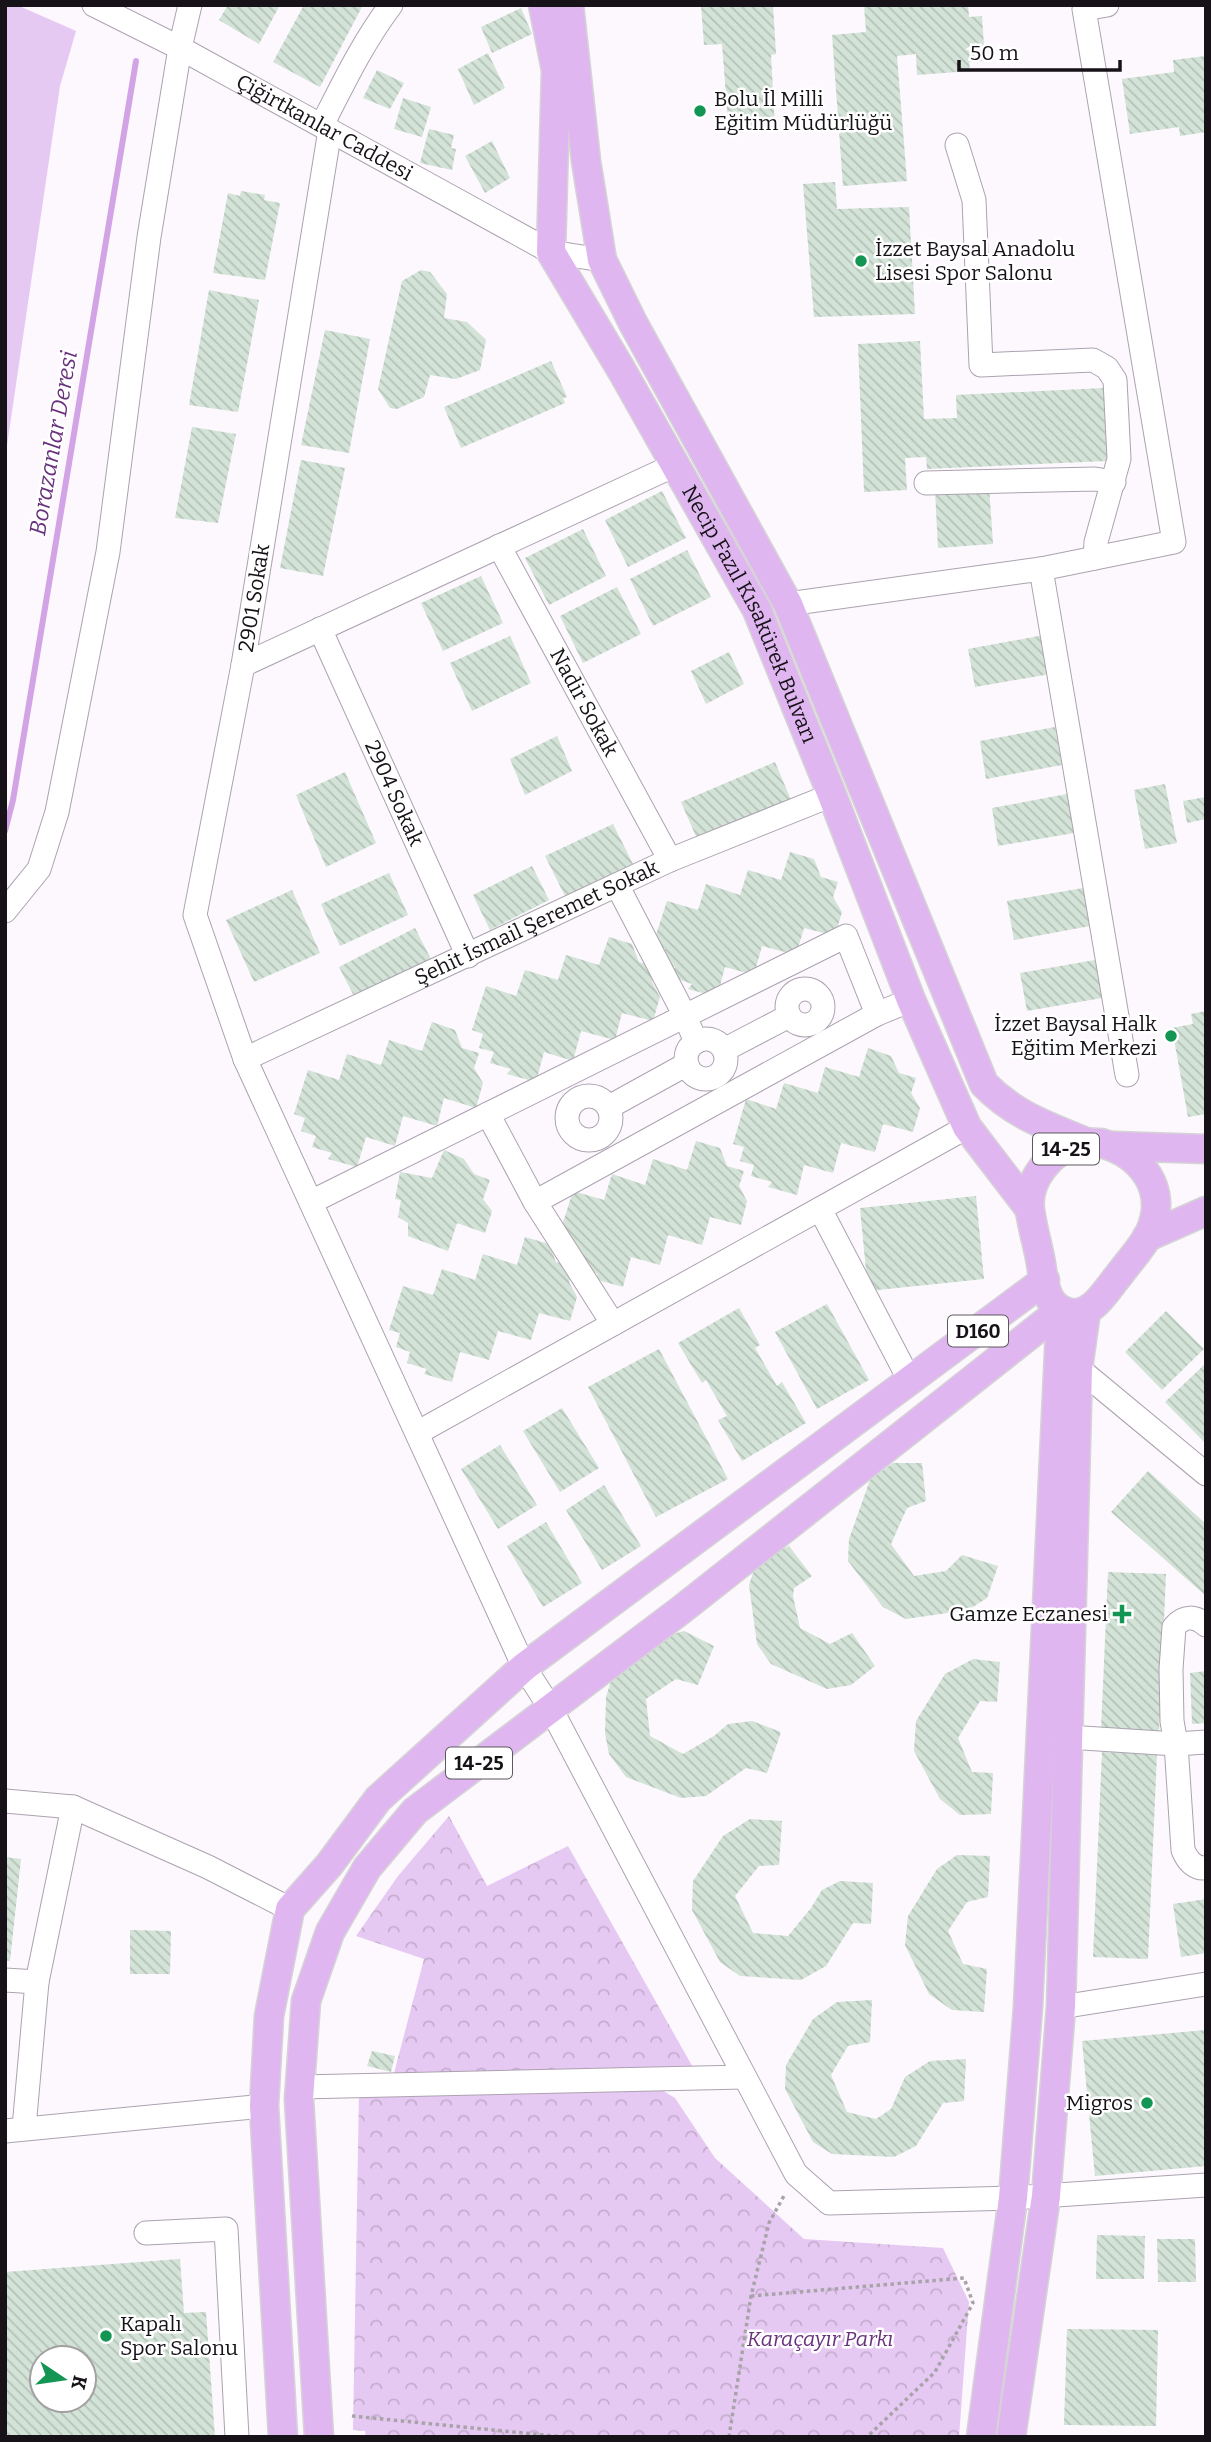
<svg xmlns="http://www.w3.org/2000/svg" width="1211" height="2442" viewBox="0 0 1211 2442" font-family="Bitter,serif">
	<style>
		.grass { fill: #e6c9f2 }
		.forest { fill: url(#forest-crowns) }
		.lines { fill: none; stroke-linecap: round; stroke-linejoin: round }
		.stream { stroke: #d3a4e5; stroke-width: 6 }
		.building { fill: url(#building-back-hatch); fill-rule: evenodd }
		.minor-casing { stroke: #aca2b0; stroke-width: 25 }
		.major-casing { stroke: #d5d4d5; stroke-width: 31 }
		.path { stroke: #a7a3a8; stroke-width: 3.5; stroke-dasharray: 3.5 3.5; stroke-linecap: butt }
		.minor { stroke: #fff; stroke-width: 23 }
		.major { stroke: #e0b6f0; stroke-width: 28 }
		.poi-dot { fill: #139654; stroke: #fff; stroke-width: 2.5 }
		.labels { text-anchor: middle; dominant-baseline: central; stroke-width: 5; stroke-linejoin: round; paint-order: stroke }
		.shield { fill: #fff; stroke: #5c595d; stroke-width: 2 }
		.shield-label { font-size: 19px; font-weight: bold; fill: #161217 }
		.poi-label { font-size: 21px; fill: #161217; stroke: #fff; text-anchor: start }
		.street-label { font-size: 21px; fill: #161217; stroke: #fff }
		.park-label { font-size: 21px; font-style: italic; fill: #6a327e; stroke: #fff }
		.water-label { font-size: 23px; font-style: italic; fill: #69317d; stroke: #fff }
	</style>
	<defs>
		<pattern id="forest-crowns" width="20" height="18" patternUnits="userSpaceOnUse" patternTransform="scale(1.75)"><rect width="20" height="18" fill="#e6c9f2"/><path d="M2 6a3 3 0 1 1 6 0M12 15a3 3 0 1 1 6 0" fill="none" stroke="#c5accf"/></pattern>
		<pattern id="building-back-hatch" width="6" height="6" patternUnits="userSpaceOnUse" patternTransform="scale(1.75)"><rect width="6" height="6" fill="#d3e3d7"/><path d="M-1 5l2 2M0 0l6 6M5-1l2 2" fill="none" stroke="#b4c2b8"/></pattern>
	</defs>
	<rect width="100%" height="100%" fill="#fcf8fe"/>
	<path class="grass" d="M 5,5 L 17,5 L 76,31 L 60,86 L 5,459 Z"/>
	<path class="forest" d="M 449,1816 L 487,1886 L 568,1846 L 695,2071 L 393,2077 L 424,1959 L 356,1936 L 398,1876 Z
		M 660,2089 L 675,2098 L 715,2158 L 804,2239 L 943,2248 L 969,2302 L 959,2437 L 366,2437 L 365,2431 L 353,2430 L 359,2091 Z"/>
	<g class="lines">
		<path class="stream" d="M 5,831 L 13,800 L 136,61"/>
	</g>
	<path class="building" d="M 228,5 L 280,5 L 259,44 L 219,20 Z
		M 304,5 L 363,5 L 320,87 L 273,62 Z
		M 701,5 L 773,5 L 776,54 L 771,55 L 775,128 L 729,134 L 722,44 L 704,45 Z
		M 864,5 L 931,5 L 932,7 L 968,5 L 969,17 L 982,16 L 985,61 L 969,62 L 970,71 L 917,75 L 916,54 L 897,56 L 907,181 L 843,186 L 832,35 L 866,32 Z
		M 521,8 L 532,34 L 492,53 L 481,27 Z
		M 488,53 L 505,88 L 474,105 L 458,69 Z
		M 1206,56 L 1206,132 L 1180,136 L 1179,127 L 1130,134 L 1122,79 L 1174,72 L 1173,60 Z
		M 377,70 L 404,83 L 390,109 L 363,98 Z
		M 403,98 L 431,107 L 422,137 L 394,129 Z
		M 429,129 L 454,135 L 451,148 L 456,149 L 452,170 L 420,163 Z
		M 492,141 L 510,178 L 485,193 L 465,156 Z
		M 835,182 L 837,209 L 909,207 L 915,314 L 814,317 L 803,184 Z
		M 241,191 L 265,195 L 264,200 L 280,203 L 265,280 L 213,273 L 228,193 L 240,196 Z
		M 421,270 L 430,272 L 447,294 L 444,318 L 467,322 L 486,340 L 480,370 L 456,379 L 430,375 L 424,397 L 397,409 L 390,408 L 378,389 L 402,281 Z
		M 209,290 L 259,300 L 238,412 L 189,405 Z
		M 325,330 L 370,339 L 349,453 L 301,445 Z
		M 920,341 L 924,419 L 957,418 L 956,395 L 1104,388 L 1107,461 L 927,469 L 926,457 L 905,458 L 907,490 L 864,492 L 858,344 Z
		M 551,361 L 567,397 L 563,398 L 565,403 L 461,448 L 444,407 Z
		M 192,427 L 236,434 L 218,523 L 175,518 Z
		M 301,460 L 345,468 L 323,576 L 280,568 Z
		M 989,486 L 993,544 L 938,548 L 935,490 Z
		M 662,491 L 686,538 L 628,567 L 605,520 Z
		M 583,529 L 606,576 L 549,605 L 525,558 Z
		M 687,550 L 711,597 L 653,626 L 630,579 Z
		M 481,576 L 503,623 L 443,651 L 421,603 Z
		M 617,587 L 641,634 L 583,663 L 560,616 Z
		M 1044,635 L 1050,674 L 975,687 L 968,649 Z
		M 510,636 L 531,683 L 472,711 L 450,663 Z
		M 729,652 L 744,684 L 706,704 L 691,671 Z
		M 1055,727 L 1062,765 L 986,779 L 980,741 Z
		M 557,736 L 572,771 L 525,795 L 510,759 Z
		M 775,762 L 791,800 L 698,841 L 681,802 Z
		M 345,772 L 376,843 L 326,867 L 296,795 Z
		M 1165,784 L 1177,843 L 1145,849 L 1134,790 Z
		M 1067,794 L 1074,833 L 998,846 L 992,808 Z
		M 1206,797 L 1206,819 L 1187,823 L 1183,801 Z
		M 613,824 L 633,864 L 565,896 L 545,856 Z
		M 790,852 L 814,859 L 821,877 L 838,882 L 833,897 L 842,912 L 835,936 L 804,928 L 796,955 L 762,946 L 754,975 L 725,967 L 717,997 L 688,989 L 692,984 L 672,977 L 675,967 L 660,962 L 665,948 L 653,944 L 667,901 L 698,910 L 706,884 L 740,895 L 748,870 L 781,880 Z
		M 532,866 L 549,900 L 490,930 L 473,895 Z
		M 389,873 L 408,915 L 340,946 L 321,904 Z
		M 1083,888 L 1090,926 L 1014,940 L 1007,901 Z
		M 292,890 L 320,953 L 254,982 L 226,920 Z
		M 415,928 L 432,961 L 356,1000 L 339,967 Z
		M 609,937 L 632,944 L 639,962 L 656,967 L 652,982 L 660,997 L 653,1021 L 622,1013 L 615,1040 L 581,1031 L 573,1061 L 544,1052 L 536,1082 L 507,1074 L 511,1069 L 490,1063 L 494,1052 L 479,1048 L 483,1034 L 472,1030 L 486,986 L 516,996 L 525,970 L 558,980 L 566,955 L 599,965 Z
		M 1095,960 L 1102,998 L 1027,1011 L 1020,973 Z
		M 1206,1011 L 1206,1114 L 1188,1117 L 1172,1028 L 1193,1024 L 1191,1014 Z
		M 432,1022 L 455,1030 L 462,1048 L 479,1053 L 474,1068 L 483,1083 L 476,1108 L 444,1098 L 437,1126 L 403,1116 L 395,1146 L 366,1137 L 357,1167 L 328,1159 L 332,1153 L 312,1147 L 316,1136 L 301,1131 L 305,1118 L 294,1114 L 308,1070 L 339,1080 L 347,1054 L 381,1065 L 389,1040 L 422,1051 Z
		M 868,1048 L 891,1056 L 899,1073 L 916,1078 L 911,1093 L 920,1108 L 913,1132 L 883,1124 L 875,1152 L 841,1143 L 833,1173 L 804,1165 L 797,1195 L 768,1187 L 772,1182 L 751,1176 L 754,1165 L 740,1161 L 744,1147 L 733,1144 L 746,1099 L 776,1109 L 784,1083 L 818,1093 L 825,1067 L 859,1077 Z
		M 696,1141 L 720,1148 L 727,1166 L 744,1171 L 739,1186 L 747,1201 L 741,1225 L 710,1217 L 702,1245 L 668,1235 L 660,1265 L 631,1257 L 623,1287 L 594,1279 L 598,1274 L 578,1267 L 559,1235 L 573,1191 L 604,1200 L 612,1174 L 645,1185 L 653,1159 L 687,1170 Z
		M 444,1150 L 464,1159 L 474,1174 L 490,1180 L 483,1199 L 492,1211 L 485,1233 L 457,1223 L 448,1251 L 408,1236 L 408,1223 L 398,1217 L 401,1200 L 395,1199 L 400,1172 L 432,1178 Z
		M 976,1196 L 984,1279 L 868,1291 L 860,1208 Z
		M 525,1237 L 549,1244 L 556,1262 L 573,1267 L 569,1282 L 577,1297 L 570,1321 L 539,1313 L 531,1340 L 498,1331 L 489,1360 L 460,1352 L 452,1382 L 424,1374 L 427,1369 L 407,1363 L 410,1352 L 396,1347 L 400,1333 L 389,1330 L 403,1286 L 433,1295 L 442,1269 L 475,1280 L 483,1254 L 517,1265 Z
		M 827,1304 L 869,1380 L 817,1409 L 775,1332 Z
		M 739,1308 L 760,1345 L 755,1348 L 777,1386 L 782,1382 L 806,1423 L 742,1461 L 718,1420 L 727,1416 L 706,1380 L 702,1383 L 678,1343 Z
		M 1166,1311 L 1204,1349 L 1162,1390 L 1125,1352 Z
		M 659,1349 L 728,1479 L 656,1517 L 588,1387 Z
		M 1206,1363 L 1206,1444 L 1165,1402 Z
		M 562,1408 L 599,1468 L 560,1492 L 523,1431 Z
		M 500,1445 L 537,1505 L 498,1529 L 461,1469 Z
		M 893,1463 L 922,1463 L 926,1501 L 907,1508 L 891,1544 L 914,1576 L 946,1571 L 962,1555 L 998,1566 L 987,1598 L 968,1610 L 906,1619 L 883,1607 L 848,1561 L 849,1539 L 870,1480 Z
		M 1148,1471 L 1206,1524 L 1206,1596 L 1111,1512 Z
		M 604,1485 L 641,1546 L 602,1570 L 566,1510 Z
		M 546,1522 L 582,1583 L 543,1607 L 507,1546 Z
		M 789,1546 L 812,1576 L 794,1588 L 793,1596 L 800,1628 L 830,1644 L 852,1633 L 875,1666 L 851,1685 L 827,1689 L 771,1664 L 757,1644 L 749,1585 L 757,1561 Z
		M 1108,1572 L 1166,1574 L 1159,1733 L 1101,1730 Z
		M 684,1631 L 714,1646 L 698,1685 L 676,1679 L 646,1699 L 650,1736 L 683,1754 L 714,1736 L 728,1724 L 752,1721 L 781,1732 L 767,1773 L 746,1768 L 706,1796 L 681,1798 L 626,1777 L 609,1754 L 605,1733 L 606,1697 L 613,1674 L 661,1637 Z
		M 973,1659 L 1000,1662 L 997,1702 L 980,1701 L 958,1738 L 972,1772 L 993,1773 L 991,1814 L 960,1815 L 940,1799 L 914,1751 L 916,1721 L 945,1674 Z
		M 1206,1671 L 1206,1723 L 1192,1724 L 1190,1673 Z
		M 1102,1752 L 1157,1754 L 1148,1959 L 1093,1957 Z
		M 750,1819 L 782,1821 L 779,1865 L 759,1866 L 735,1896 L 753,1933 L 788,1936 L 811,1908 L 822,1890 L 840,1881 L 873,1883 L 871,1924 L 853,1923 L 826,1966 L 801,1980 L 740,1976 L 720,1962 L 692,1910 L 693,1881 L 723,1836 Z
		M 957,1855 L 990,1856 L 988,1897 L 967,1902 L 948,1931 L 963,1964 L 987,1969 L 984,2012 L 952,2010 L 929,1994 L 905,1945 L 908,1916 L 937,1869 Z
		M 5,1857 L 21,1859 L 10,1961 L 5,1960 Z
		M 1206,1899 L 1206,1953 L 1181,1957 L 1173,1904 Z
		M 130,1930 L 171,1931 L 170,1974 L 130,1974 Z
		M 872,2000 L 870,2042 L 848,2046 L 831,2075 L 847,2112 L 876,2119 L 891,2109 L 905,2077 L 930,2061 L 966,2059 L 964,2101 L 943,2103 L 916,2146 L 894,2157 L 832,2154 L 813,2142 L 785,2089 L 786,2065 L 813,2019 L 837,2002 Z
		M 1206,2030 L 1206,2166 L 1095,2176 L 1082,2041 Z
		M 372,2051 L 395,2056 L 391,2072 L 367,2066 Z
		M 1097,2235 L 1145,2236 L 1144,2279 L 1096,2279 Z
		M 1157,2239 L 1195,2239 L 1196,2282 L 1158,2282 Z
		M 180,2259 L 184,2313 L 206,2312 L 215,2437 L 5,2437 L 5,2272 ZM 42,2358 L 84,2358 L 84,2400 L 42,2400 Z
		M 1067,2329 L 1158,2330 L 1156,2426 L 1064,2425 Z"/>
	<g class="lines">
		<g class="minor-casing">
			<g id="minor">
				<path id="s1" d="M 94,5 L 180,48 L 551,252 L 602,260"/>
				<path d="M 322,125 C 343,84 363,42 391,5"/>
				<path d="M 330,130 L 243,665 L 195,915 L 245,1059 L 524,1667 L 551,1709 L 796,2174 L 829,2203 L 1013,2198 L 1206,2185"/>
				<path d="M 957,145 L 974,200 L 981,365 L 1093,360 L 1107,368 L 1115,380 L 1119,459 L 1096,542 L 1095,558"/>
				<path d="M 926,483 L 1095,479 L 1114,482"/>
				<path id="s2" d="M 499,546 L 670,860"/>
				<path d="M 1041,569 L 1174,542 L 1084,9 L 1107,5"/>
				<path d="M 788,604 L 1041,569 L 1127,1075"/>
				<path id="s3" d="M 320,629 L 468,956"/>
				<path d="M 243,665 L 675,465"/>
				<path d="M 617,885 L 685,1016 L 696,1042"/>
				<path d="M 5,911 L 39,869 L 57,812 L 108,552 L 149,237 L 180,48 L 190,5"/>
				<circle cx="805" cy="1007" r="18"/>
				<circle cx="706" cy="1059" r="20"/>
				<path d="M 724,1050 L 789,1016"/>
				<path id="s4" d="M 245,1059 L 670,860 L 832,795"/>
				<circle cx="589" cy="1118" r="22"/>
				<path d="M 609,1107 L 687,1064"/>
				<path d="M 488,1114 L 535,1202"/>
				<path d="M 311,1202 L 846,936 L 877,1014 L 911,1000"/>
				<path d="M 820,1209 L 910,1381"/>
				<path d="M 613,1324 L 535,1202 L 877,1014"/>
				<path d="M 1078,1368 L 1206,1474"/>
				<path d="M 417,1433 L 967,1127"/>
				<path d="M 1206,1625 C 1195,1616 1184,1615 1174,1627 L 1171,1669 L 1172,1721 L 1176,1744 L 1183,1850 C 1187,1860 1194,1869 1206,1868"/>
				<path d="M 1052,1736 L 1176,1744 L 1206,1742"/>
				<path d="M 5,1801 L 73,1807 L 208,1867 L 290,1909"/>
				<path d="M 5,1980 L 37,1982"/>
				<path d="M 1061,2007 L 1206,1984"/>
				<path d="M 300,2087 L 744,2077"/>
				<path d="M 24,2128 L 37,1982 L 73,1807"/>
				<path d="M 5,2131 L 264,2106"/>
				<path d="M 146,2233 L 226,2229 L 237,2437"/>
			</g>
		</g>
		<g class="major-casing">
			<g id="major">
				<path id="s5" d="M 543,5 L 556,70 L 551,252 L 622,371 L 757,610 L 832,795 L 911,1000 L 967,1127 L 1029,1208"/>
				<path d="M 569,5 L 586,161 L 602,260 L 633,323 L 788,604 L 984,1084 C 1015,1116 1048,1126 1088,1143"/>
				<path d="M 1101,1143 C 1141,1154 1169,1189 1150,1232 C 1143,1247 1129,1261 1119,1275 C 1107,1289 1093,1316 1071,1313 C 1064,1312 1058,1309 1053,1303 C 1043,1292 1043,1272 1040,1258 C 1037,1242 1032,1226 1030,1210 C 1026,1181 1051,1149 1080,1143 C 1087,1142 1094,1143 1101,1143 Z"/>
				<path d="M 1114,1146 L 1206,1149"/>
				<path d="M 1147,1237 L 1206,1211"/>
				<path d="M 283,2437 L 264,2106 L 269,2016 L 290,1909 L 329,1865 L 378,1799 L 524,1667 L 1045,1280"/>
				<path d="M 319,2437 L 299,2099 L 306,2001 L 330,1932 L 367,1868 L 415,1811 L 681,1610 L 1061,1310"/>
				<path d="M 981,2437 L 1013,2198 L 1028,2007 L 1061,1310"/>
				<path d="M 1011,2437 L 1046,2196 L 1061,2007 L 1078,1368 L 1086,1311"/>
			</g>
		</g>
		<path class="path" d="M 751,2296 L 964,2278 L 973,2303 L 935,2372 L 867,2437
			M 352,2416 L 564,2437
			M 729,2437 L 751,2296 L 769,2223 L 785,2194"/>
		<use href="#minor" class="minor"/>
		<use href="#major" class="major"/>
	</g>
	<g class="poi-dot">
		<circle cx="700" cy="111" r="7"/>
		<circle cx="861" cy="261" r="7"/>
		<circle cx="1171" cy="1036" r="7"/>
		<path d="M1118.5 1603.5h7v7h7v7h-7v7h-7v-7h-7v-7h7z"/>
		<circle cx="1147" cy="2103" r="7"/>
		<circle cx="106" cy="2336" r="7"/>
	</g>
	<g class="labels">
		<g class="shield">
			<rect x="1033" y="1133.5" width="66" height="31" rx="5"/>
			<rect x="948" y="1315.5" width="60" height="31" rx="5"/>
			<rect x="446" y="1747.5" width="66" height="31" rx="5"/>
		</g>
		<g class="shield-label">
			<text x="1066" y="1149">14-25</text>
			<text x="978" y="1331">D160</text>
			<text x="479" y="1763">14-25</text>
		</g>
		<g class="poi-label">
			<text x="714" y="99">Bolu İl Milli<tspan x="714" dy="24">Eğitim Müdürlüğü</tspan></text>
			<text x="875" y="249">İzzet Baysal Anadolu<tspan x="875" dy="24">Lisesi Spor Salonu</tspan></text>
			<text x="1157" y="1024" text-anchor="end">İzzet Baysal Halk<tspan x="1157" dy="24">Eğitim Merkezi</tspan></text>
			<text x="1108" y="1614" text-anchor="end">Gamze Eczanesi</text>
			<text x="1133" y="2103" text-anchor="end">Migros</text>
			<text x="120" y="2324">Kapalı<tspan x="120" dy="24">Spor Salonu</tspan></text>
		</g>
		<g class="street-label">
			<text stroke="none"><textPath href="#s1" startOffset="261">Çiğirtkanlar Caddesi</textPath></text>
			<text transform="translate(254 598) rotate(-81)">2901 Sokak</text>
			<text stroke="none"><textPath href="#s5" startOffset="662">Necip Fazıl Kısakürek Bulvarı</textPath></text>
			<text stroke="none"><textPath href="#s2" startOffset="178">Nadir Sokak</textPath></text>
			<text stroke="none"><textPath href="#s3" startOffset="180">2904 Sokak</textPath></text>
			<text stroke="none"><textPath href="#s4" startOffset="322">Şehit İsmail Şeremet Sokak</textPath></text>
		</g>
		<g class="park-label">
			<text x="820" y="2339">Karaçayır Parkı</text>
		</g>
		<g class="water-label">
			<text transform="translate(53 443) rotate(-80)">Borazanlar Deresi</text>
		</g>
	</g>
	<rect width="1211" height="2442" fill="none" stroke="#161217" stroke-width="14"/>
	<g transform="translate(63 2379) rotate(103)"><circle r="33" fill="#ffffff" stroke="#a2a0a2" stroke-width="2"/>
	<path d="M0-5L12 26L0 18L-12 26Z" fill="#139654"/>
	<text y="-10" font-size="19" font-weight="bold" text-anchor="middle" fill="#161217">K</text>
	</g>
	<path d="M959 60v10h161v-10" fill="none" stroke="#161217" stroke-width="3.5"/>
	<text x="970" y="60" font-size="21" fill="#161217" stroke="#ffffff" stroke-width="5" paint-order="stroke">50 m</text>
</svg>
